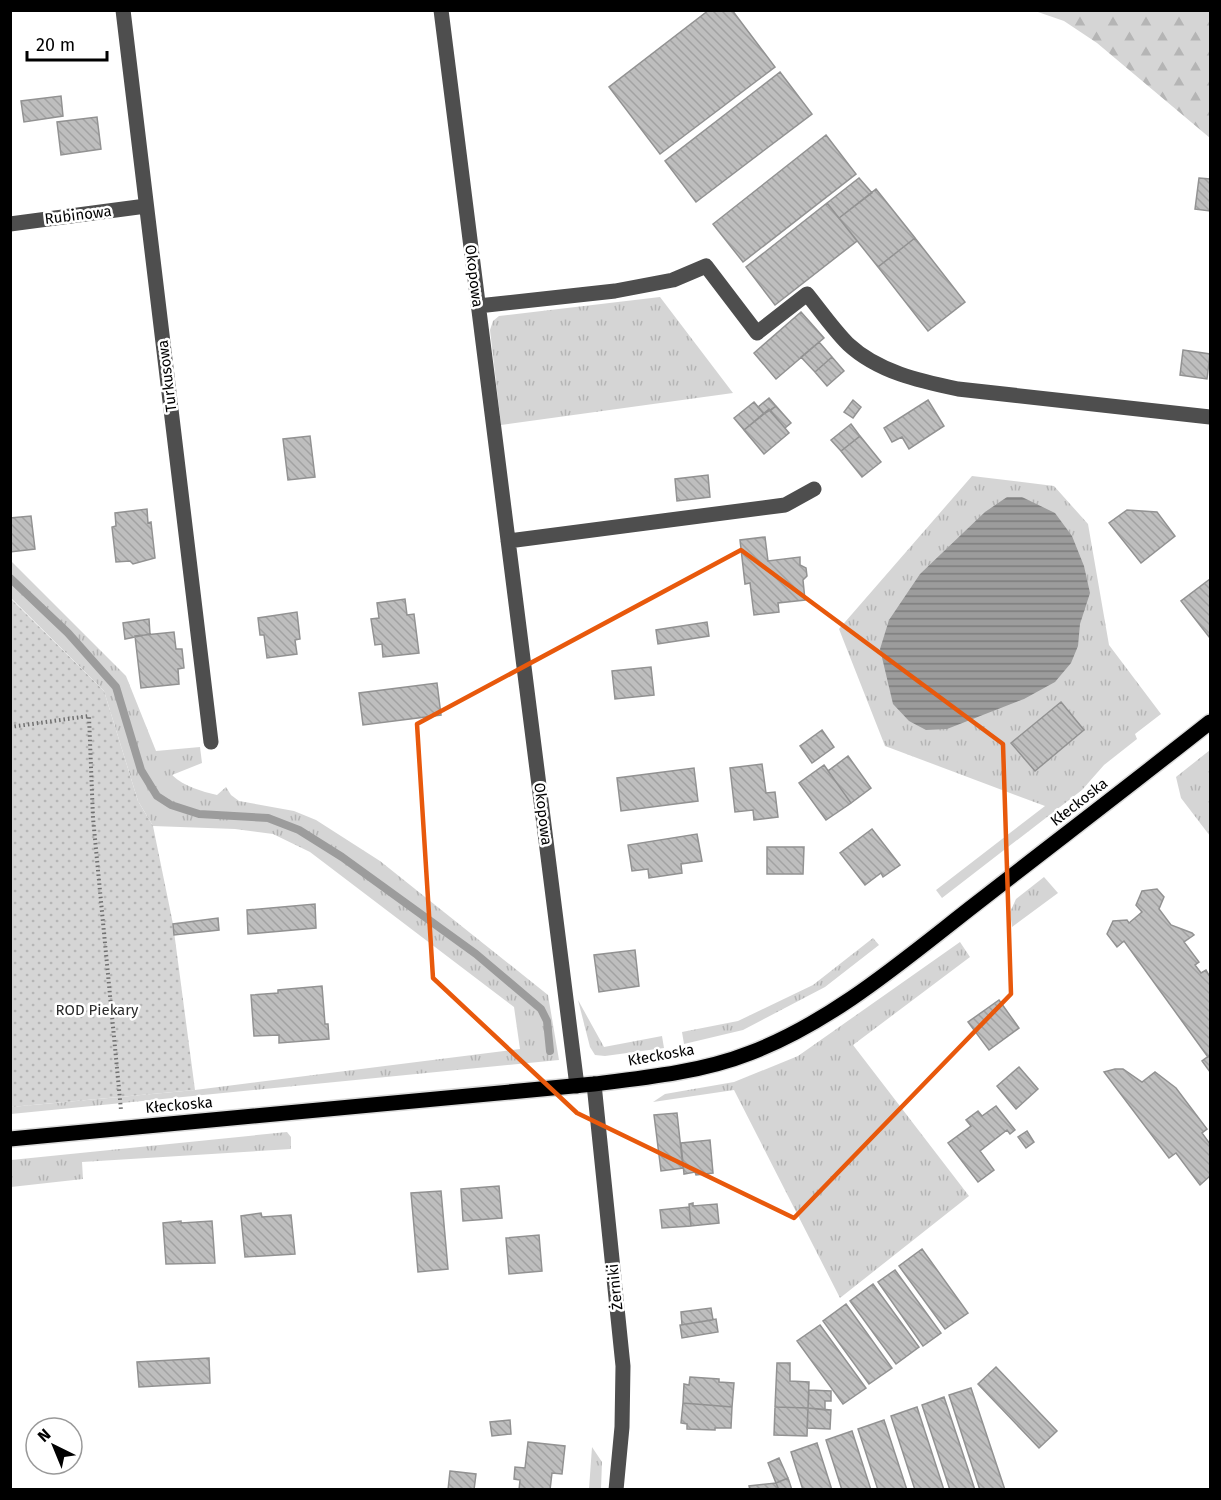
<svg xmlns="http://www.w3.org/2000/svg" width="1221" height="1500" viewBox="0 0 1221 1500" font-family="'Fira Sans',sans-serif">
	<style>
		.grass { fill: url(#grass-tufts) }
		.forest { fill: url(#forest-firs) }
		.garden { fill: url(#garden-dots) }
		.water { fill: url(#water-rules) }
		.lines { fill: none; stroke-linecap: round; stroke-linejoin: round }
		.stream { stroke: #9c9c9c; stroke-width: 8 }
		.building { fill: url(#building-back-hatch); stroke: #929292; stroke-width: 1.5 }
		.major-casing { stroke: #dbdbdb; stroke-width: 18 }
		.path { stroke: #707070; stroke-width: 4; stroke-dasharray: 1.5 3; stroke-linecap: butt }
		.minor { stroke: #4e4e4e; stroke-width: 15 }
		.major { stroke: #000; stroke-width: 15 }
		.marked { fill: none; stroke: #e8590c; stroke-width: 4.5; stroke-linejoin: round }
		.labels { text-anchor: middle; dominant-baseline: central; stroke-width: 5; stroke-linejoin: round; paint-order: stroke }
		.street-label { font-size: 15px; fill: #000; stroke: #fff }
		.park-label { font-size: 15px; fill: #2c2c2c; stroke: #fff }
	</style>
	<defs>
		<pattern id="grass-tufts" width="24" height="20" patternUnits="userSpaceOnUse" patternTransform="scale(1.5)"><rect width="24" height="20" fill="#d5d5d5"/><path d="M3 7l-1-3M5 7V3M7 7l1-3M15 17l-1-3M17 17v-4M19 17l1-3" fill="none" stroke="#b5b5b5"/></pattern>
		<pattern id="forest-firs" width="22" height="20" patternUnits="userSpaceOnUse" patternTransform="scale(1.5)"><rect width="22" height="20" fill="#d5d5d5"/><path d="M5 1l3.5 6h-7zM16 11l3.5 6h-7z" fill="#b5b5b5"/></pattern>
		<pattern id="garden-dots" width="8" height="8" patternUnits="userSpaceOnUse" patternTransform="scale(1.5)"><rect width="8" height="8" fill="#d5d5d5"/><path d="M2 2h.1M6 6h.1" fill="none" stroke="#b5b5b5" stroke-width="1.8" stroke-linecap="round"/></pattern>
		<pattern id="water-rules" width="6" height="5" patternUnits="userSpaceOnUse" patternTransform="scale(1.5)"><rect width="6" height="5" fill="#9c9c9c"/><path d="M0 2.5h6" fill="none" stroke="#7d7d7d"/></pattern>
		<pattern id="building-back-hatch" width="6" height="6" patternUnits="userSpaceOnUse" patternTransform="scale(1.5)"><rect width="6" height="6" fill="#bebebe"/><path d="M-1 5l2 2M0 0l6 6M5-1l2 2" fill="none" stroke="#a2a2a2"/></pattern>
	</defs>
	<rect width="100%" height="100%" fill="#fff"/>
	<path class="grass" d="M 660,297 L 733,393 L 501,425 L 490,330 L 493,321 L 499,316 Z
		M 972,476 L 1054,486 L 1088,524 L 1109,645 L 1161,714 L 1135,734 L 1137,739 L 1104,765 L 1082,790 L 942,898 L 936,890 L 1045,806 L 885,746 L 839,629 Z
		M 10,560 L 126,676 L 156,751 L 200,747 L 202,763 L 172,775 C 185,787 201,791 217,795 L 226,787 L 231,795 L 239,801 L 294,811 L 316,820 L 380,861 L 548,995 L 559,1060 L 11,1114 L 11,1107 L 195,1090 L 520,1049 L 514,1007 L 310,852 L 273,834 L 235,829 L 153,826 L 138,801 L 104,691 L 11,598 Z
		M 1210,750 L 1210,836 L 1181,798 L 1176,777 Z
		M 1044,877 L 1058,893 L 1012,927 L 1010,912 L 1016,899 Z
		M 873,938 L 879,945 L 825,987 L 743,1030 L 684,1044 L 682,1032 L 738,1021 L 813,985 Z
		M 960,942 L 970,957 L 853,1045 L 969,1196 L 840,1298 L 734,1090 L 653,1102 L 665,1094 L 734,1082 L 798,1056 Z
		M 578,1000 L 604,1047 L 662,1036 L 664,1048 L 605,1056 L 595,1055 L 590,1047 Z
		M 287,1132 L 291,1137 L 291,1149 L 82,1162 L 83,1179 L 11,1187 L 11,1160 Z
		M 592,1447 L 602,1462 L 601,1489 L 589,1489 Z"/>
	<path class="forest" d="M 1035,11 L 1210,11 L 1210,138 L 1097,43 L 1064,21 Z"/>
	<path class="garden" d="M 10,598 L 104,691 L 138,801 L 153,826 L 173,924 L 195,1090 L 11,1107 Z"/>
	<path class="water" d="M 1007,497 L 1022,497 L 1055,513 L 1072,536 L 1084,566 L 1090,593 L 1080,624 L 1078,646 L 1071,663 L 1055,682 L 1024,699 L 947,729 L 926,730 L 909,721 L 893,704 L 880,649 L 889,620 L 920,574 L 985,512 Z"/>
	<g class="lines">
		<path class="stream" d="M 10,578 L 68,633 L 116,687 L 141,770 L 157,796 L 171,805 L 199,814 L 268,818 L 299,830 L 342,857 L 476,954 L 541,1009 L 547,1021 L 550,1051"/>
	</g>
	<path class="building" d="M 709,10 L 732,10 L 775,67 L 660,154 L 609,87 Z
		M 780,72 L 812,114 L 696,202 L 665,161 Z
		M 61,96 L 63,116 L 24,122 L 21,101 Z
		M 97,117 L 101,149 L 61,155 L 57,122 Z
		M 826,135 L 856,174 L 743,262 L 713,224 Z
		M 859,178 L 872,193 L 839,218 L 827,203 Z
		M 1199,178 L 1210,179 L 1210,211 L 1195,209 Z
		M 876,189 L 915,238 L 878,267 L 839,218 Z
		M 827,203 L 857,241 L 775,305 L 746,267 Z
		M 915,238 L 965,302 L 928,331 L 878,267 Z
		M 801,312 L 824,338 L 776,379 L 754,353 Z
		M 819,342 L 832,357 L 815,372 L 801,357 Z
		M 1183,350 L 1210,354 L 1207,379 L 1180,375 Z
		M 832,357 L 844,371 L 827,386 L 815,372 Z
		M 769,398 L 776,406 L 764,414 L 758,407 Z
		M 853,400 L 861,407 L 853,418 L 844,412 Z
		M 928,400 L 944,426 L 909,449 L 902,437 L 892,442 L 884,428 Z
		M 754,402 L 764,414 L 744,430 L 734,418 Z
		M 776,406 L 791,423 L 785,428 L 770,411 Z
		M 769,409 L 789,433 L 764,454 L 744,430 Z
		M 851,424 L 860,436 L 841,451 L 831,440 Z
		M 310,436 L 315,477 L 288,480 L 283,439 Z
		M 860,436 L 881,462 L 862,477 L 841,451 Z
		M 708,475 L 710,497 L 677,501 L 675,479 Z
		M 147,509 L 148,523 L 151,522 L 155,558 L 133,564 L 130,561 L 116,562 L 112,527 L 116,526 L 115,513 Z
		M 1127,510 L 1157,512 L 1175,536 L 1141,563 L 1109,523 Z
		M 31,516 L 35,549 L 10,552 L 10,518 Z
		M 765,537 L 768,561 L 800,557 L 800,565 L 806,568 L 807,576 L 803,580 L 805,600 L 778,603 L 779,612 L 754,615 L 750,583 L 745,584 L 740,540 Z
		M 1210,579 L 1210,638 L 1181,601 Z
		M 405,599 L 407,615 L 414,614 L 419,653 L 383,657 L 382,644 L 375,645 L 371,619 L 379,618 L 377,603 Z
		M 297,612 L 300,639 L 295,640 L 297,654 L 267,658 L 264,635 L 260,635 L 258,618 Z
		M 149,619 L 150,634 L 125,639 L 123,623 Z
		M 707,622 L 709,636 L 658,644 L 656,630 Z
		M 174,632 L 176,649 L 182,649 L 184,668 L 178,669 L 179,684 L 141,688 L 135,636 Z
		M 651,667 L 654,695 L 615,699 L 612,671 Z
		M 437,683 L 441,715 L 363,725 L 359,693 Z
		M 1061,702 L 1084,730 L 1035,771 L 1011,743 Z
		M 822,730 L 834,747 L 812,763 L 800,746 Z
		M 848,756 L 871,788 L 851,803 L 828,771 Z
		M 762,764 L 766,793 L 775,792 L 778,817 L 754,820 L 753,810 L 735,812 L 730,768 Z
		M 824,765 L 851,803 L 826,820 L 799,783 Z
		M 694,768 L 698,801 L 621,811 L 617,778 Z
		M 872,829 L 900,865 L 883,877 L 881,873 L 865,885 L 840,853 Z
		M 697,834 L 702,861 L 681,864 L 682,873 L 649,878 L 648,869 L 632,871 L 628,845 Z
		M 767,847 L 804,847 L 803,874 L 767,874 Z
		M 1157,889 L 1164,897 L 1159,909 L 1171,925 L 1192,933 L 1194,935 L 1184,942 L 1199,962 L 1195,965 L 1201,973 L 1206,970 L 1210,977 L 1210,1055 L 1208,1057 L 1124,941 L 1117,947 L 1107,934 L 1113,921 L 1127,920 L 1129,923 L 1142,912 L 1136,905 L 1142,891 Z
		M 315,904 L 316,928 L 248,934 L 247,910 Z
		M 218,918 L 219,930 L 174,935 L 173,924 Z
		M 635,950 L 639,986 L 599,992 L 594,955 Z
		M 322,986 L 325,1024 L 328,1024 L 329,1039 L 279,1043 L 279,1035 L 254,1036 L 251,995 L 278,993 L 278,990 Z
		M 999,1000 L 1019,1028 L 989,1050 L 968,1022 Z
		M 1210,1055 L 1210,1072 L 1202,1061 Z
		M 1019,1067 L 1038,1089 L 1016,1109 L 997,1086 Z
		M 1115,1069 L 1123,1069 L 1142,1082 L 1155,1072 L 1176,1088 L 1207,1129 L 1202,1133 L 1210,1144 L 1210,1176 L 1200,1185 L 1176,1153 L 1169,1158 L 1104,1072 Z
		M 996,1106 L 1015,1130 L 1010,1134 L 1007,1130 L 980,1151 L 994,1170 L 978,1182 L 948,1143 L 971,1126 L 966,1120 L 978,1111 L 982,1116 Z
		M 677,1113 L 683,1168 L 661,1171 L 654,1115 Z
		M 1027,1131 L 1034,1142 L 1026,1148 L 1018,1137 Z
		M 710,1140 L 713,1173 L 696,1175 L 695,1172 L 684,1174 L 681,1143 Z
		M 499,1186 L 502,1218 L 463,1221 L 461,1189 Z
		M 441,1191 L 448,1269 L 418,1272 L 411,1193 Z
		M 693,1203 L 693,1206 L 717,1204 L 719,1223 L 691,1226 L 689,1204 Z
		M 689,1207 L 691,1226 L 662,1228 L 660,1210 Z
		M 261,1213 L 262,1217 L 291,1215 L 295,1254 L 245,1257 L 241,1216 Z
		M 181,1221 L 181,1223 L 212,1221 L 215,1263 L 166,1264 L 163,1223 Z
		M 539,1235 L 542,1271 L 509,1274 L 506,1238 Z
		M 922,1249 L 968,1313 L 945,1329 L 899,1266 Z
		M 895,1270 L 941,1333 L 923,1346 L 878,1282 Z
		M 873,1284 L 919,1347 L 896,1364 L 850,1301 Z
		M 846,1304 L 892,1368 L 869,1384 L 823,1321 Z
		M 711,1308 L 713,1320 L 682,1325 L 681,1312 Z
		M 716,1319 L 718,1332 L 682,1338 L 680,1325 Z
		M 820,1325 L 866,1388 L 843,1404 L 797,1341 Z
		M 209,1358 L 210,1383 L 139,1387 L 137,1362 Z
		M 777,1363 L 790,1363 L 790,1381 L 809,1382 L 808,1408 L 775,1407 Z
		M 996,1367 L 1057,1431 L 1039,1448 L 978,1384 Z
		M 690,1377 L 719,1379 L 719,1382 L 734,1383 L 732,1407 L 683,1403 L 684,1384 L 689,1385 Z
		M 971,1388 L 1005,1490 L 980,1490 L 949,1395 Z
		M 809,1390 L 831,1391 L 831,1401 L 825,1401 L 825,1410 L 808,1408 Z
		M 944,1397 L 975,1490 L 950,1490 L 922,1405 Z
		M 683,1403 L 732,1407 L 731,1428 L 715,1428 L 715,1430 L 687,1429 L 687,1424 L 681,1423 Z
		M 775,1407 L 808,1408 L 807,1436 L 774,1435 Z
		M 917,1407 L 944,1490 L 915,1490 L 891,1416 Z
		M 808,1408 L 831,1410 L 830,1429 L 807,1428 Z
		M 510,1420 L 511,1434 L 492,1436 L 490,1422 Z
		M 884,1420 L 907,1490 L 878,1490 L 858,1429 Z
		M 852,1431 L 871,1490 L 842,1490 L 826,1440 Z
		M 528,1442 L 565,1446 L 562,1474 L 552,1473 L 550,1490 L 519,1490 L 520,1480 L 514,1479 L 515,1467 L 525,1468 Z
		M 817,1443 L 832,1490 L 803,1490 L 791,1452 Z
		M 779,1458 L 788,1478 L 776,1483 L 768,1463 Z
		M 450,1471 L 476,1474 L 474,1490 L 448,1490 Z
		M 788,1478 L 792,1490 L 779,1490 L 776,1483 Z
		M 776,1483 L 779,1490 L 750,1490 L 749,1486 Z"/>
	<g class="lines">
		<g class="major-casing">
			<path id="major" d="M 10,1139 L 594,1084 C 644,1078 702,1072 750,1053 C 834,1021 906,958 977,903 C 1054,843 1133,783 1210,722"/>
		</g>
		<path class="path" d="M 10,727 L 89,716 L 93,818 L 121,1110"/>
		<path class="minor" d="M 123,10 L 211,742
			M 441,10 L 577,1086
			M 10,224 L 146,206
			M 478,306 L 615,291 L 673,280 L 706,266 L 757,333 L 807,294 C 820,310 833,329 848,344 C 878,372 920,381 958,389 L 1210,417
			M 508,541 L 785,505 L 814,489
			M 594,1084 L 623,1366 L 622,1427 L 616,1490"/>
		<use href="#major" class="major"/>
	</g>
	<path class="marked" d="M 741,550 L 1003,744 L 1011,994 L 794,1218 L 577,1113 L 433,978 L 417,724 Z"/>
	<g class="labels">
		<g class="street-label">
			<text transform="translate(78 215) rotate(-7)">Rubinowa</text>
			<text transform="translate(474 276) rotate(83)">Okopowa</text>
			<text transform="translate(167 376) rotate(-97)">Turkusowa</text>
			<text transform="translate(1079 802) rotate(-38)">Kłeckoska</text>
			<text transform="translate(543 814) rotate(83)">Okopowa</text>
			<text transform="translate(661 1055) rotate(-10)">Kłeckoska</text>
			<text transform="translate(179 1105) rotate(-5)">Kłeckoska</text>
			<text transform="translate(615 1287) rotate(-96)">Żerniki</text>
		</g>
		<g class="park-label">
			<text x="97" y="1010">ROD Piekary</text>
		</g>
	</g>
	<rect width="1221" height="1500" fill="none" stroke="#000000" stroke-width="24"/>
	<g transform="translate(54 1446) rotate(317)"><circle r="28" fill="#ffffff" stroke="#999999" stroke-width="1.5"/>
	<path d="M0-4.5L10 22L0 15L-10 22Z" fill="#000000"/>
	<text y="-9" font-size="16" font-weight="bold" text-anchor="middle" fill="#000000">N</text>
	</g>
	<path d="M27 51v9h80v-9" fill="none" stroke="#000000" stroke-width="3"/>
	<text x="36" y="51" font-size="18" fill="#000000" stroke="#ffffff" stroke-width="4.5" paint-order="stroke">20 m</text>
</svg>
